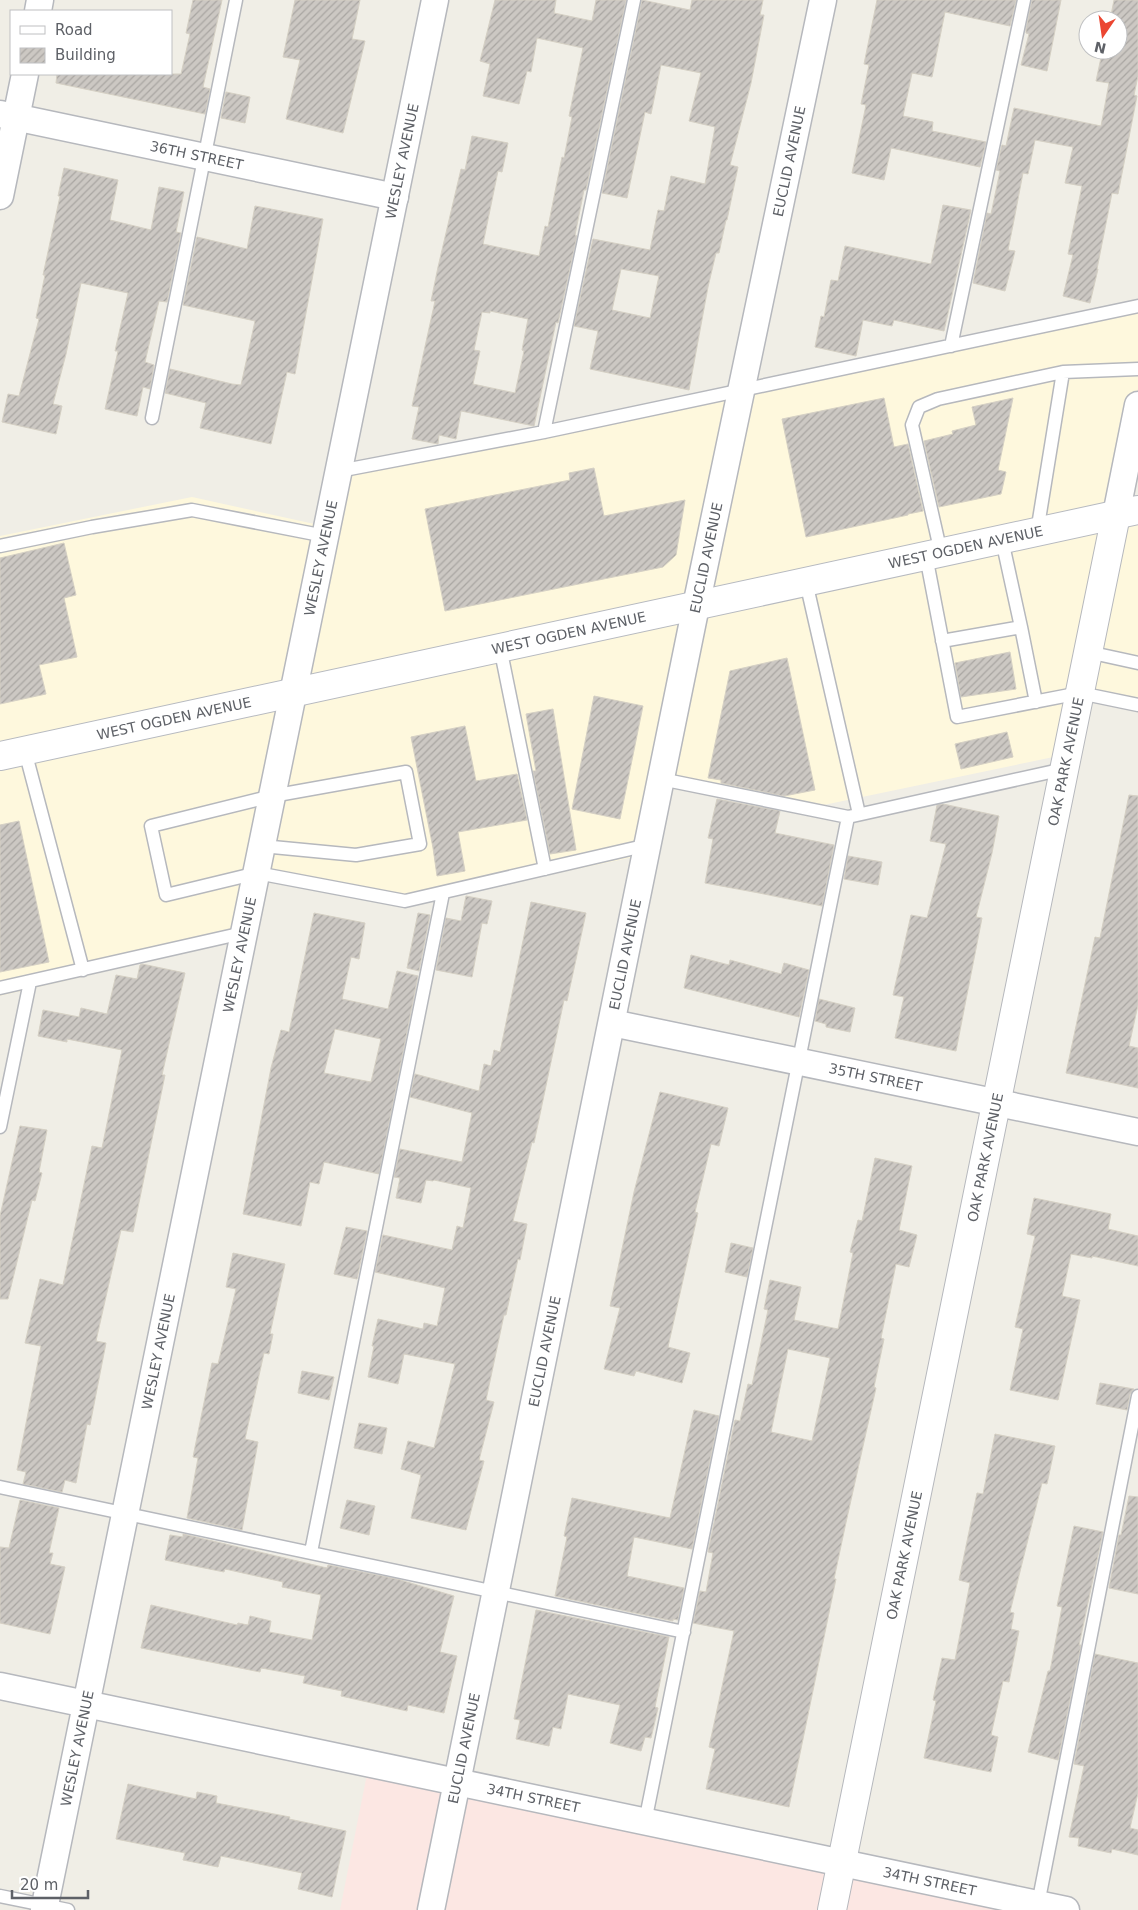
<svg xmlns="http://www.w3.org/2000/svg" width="1138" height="1910" viewBox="0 0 1138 1910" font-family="'DejaVu Sans',sans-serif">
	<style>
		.commercial { fill: #fef8dd }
		.medical { fill: #fce7e3 }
		.building { fill: url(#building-hatch); stroke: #d5d0c4; fill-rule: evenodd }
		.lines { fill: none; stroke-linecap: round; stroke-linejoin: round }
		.service-casing { stroke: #b6b8bd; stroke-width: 15 }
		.minor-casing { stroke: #b6b8bd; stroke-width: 29 }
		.tertiary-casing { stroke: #b6b8bd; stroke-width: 30 }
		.secondary-casing { stroke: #b7bac0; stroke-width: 30 }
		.service { stroke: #fff; stroke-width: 12 }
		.minor { stroke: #fff; stroke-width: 26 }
		.tertiary { stroke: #fff; stroke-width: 28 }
		.secondary { stroke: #fff; stroke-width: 28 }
		.labels { text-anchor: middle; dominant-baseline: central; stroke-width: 4; stroke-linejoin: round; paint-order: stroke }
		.street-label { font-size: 14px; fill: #5e6167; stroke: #fff }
	</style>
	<defs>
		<pattern id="building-hatch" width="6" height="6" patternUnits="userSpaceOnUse" patternTransform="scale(1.25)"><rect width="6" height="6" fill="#ccc8c3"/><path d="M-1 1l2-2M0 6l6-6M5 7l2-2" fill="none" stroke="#a9a6a2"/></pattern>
	</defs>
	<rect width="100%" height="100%" fill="#f0eee6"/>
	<path class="commercial" d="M 1138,303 L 1138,388 L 1113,511 L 299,686 L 343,467 Z
		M 192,497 L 319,525 L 286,684 L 0,747 L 0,536 Z
		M 1138,515 L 1138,710 L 1085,700 L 1119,519 Z
		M 1109,522 L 1063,755 L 790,812 L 670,787 L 657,852 L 399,907 L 262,879 L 299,698 Z
		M 288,698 L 237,941 L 0,996 L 0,759 Z"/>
	<path class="medical" d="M 368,1769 L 1044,1910 L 340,1910 Z"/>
	<path class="building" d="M 193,0 L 222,0 L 203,87 L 210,89 L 205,114 L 56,83 L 57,74 L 181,74 L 190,34 L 186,33 Z
		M 295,0 L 360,0 L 352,39 L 365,41 L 343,133 L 286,119 L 300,60 L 283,57 Z
		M 495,0 L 556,0 L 554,13 L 592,21 L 596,0 L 626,0 L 586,190 L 584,190 L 575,235 L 577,236 L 558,323 L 556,322 L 534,426 L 461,411 L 456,439 L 439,435 L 438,444 L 412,439 L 419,407 L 412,406 L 435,301 L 431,301 L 438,267 L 461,169 L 465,170 L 472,136 L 508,143 L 502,172 L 498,171 L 483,244 L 539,256 L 545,226 L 548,227 L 562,157 L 564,158 L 572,117 L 569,116 L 583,48 L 537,38 L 531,72 L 527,71 L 519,104 L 483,96 L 490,64 L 480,61 ZM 490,311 L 528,319 L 522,350 L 524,351 L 515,393 L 473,384 L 480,351 L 474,350 L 482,312 L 490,313 Z
		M 642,0 L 690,10 L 692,0 L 763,0 L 760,15 L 764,15 L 751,83 L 730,165 L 738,167 L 727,220 L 726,220 L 719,253 L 716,253 L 708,287 L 689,390 L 590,369 L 598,331 L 574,326 L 593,239 L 650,250 L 658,210 L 664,211 L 671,176 L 705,184 L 715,127 L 689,121 L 701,73 L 661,65 L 651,114 L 645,112 L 627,198 L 602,193 ZM 621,269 L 659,276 L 650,318 L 612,310 Z
		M 877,0 L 1016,0 L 1010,26 L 945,12 L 932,77 L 912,73 L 903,116 L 933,122 L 932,131 L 986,142 L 980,167 L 891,148 L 884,180 L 852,173 L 866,105 L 861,104 L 869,65 L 864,64 Z
		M 1032,0 L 1061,0 L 1047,71 L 1021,65 L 1029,34 L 1026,33 L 1026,29 Z
		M 1114,0 L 1138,0 L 1138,76 L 1134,95 L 1137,96 L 1118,194 L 1112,193 L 1097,269 L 1098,269 L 1090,303 L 1063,296 L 1073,255 L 1068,254 L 1082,186 L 1065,183 L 1073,147 L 1035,140 L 1028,174 L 1023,173 L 1014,220 L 1008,250 L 1015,251 L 1005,291 L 973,283 L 987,213 L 991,214 L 1000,171 L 996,170 L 1002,145 L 1006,146 L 1014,108 L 1101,126 L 1109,83 L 1096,81 L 1102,53 L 1103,50 L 1118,50 L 1118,20 L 1110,20 Z
		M 226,92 L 250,97 L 245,123 L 221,118 Z
		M 64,168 L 118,180 L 110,220 L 151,230 L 159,187 L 184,192 L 176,232 L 181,233 L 167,302 L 159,301 L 145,362 L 154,365 L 150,389 L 143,387 L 137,416 L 105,409 L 118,351 L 115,351 L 128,293 L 81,283 L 66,354 L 53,404 L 62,406 L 56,434 L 2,422 L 8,394 L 19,396 L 39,319 L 36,318 L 45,275 L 43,275 L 60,196 L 58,196 Z
		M 943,205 L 971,210 L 944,331 L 894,320 L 892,326 L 863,320 L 856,356 L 815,347 L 821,316 L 824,317 L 831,280 L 838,281 L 845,246 L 931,264 Z
		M 255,206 L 323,219 L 295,374 L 287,372 L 271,444 L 200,428 L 206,403 L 165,393 L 170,369 L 232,384 L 241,385 L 255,321 L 183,305 L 197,237 L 247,249 Z
		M 884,398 L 894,447 L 908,444 L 923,511 L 908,514 L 908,515 L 806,537 L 782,419 Z
		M 1013,398 L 998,470 L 1006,472 L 1001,494 L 939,507 L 924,441 L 953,434 L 952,431 L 976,425 L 972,407 Z
		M 594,468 L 604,516 L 685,500 L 676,555 L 663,567 L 445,611 L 425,509 L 570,480 L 569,473 Z
		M 64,543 L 76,595 L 64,598 L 77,657 L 39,665 L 46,694 L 0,704 L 0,558 Z
		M 1010,652 L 1016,689 L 961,697 L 955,663 Z
		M 787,658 L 815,790 L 784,796 L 721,783 L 721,780 L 708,778 L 730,671 Z
		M 594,696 L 643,706 L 620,819 L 572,809 Z
		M 553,709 L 576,850 L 550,854 L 533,771 L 536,771 L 526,714 Z
		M 465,726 L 476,781 L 517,774 L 527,820 L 458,832 L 465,871 L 437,876 L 433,848 L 411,737 Z
		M 1007,732 L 1013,757 L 961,769 L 955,744 Z
		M 1129,795 L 1138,796 L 1138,1005 L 1129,1046 L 1138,1048 L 1138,1088 L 1066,1073 L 1095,937 L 1100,938 Z
		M 717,799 L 780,811 L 775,833 L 834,845 L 822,906 L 759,893 L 705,883 L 713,839 L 708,838 Z
		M 943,804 L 999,816 L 992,853 L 976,917 L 982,918 L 956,1051 L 895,1038 L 904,997 L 893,995 L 911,915 L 927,918 L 946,844 L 930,841 L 937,805 Z
		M 19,821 L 49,962 L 0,972 L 0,825 Z
		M 848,856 L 882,862 L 878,885 L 844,879 Z
		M 466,896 L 492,901 L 487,924 L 482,923 L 472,977 L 436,970 L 446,918 L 461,921 Z
		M 531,902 L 586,913 L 567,1001 L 564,1000 L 534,1143 L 532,1142 L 513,1221 L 527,1224 L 520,1260 L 518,1259 L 506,1315 L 504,1315 L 486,1400 L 494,1402 L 479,1460 L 484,1461 L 466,1530 L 411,1518 L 421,1475 L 401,1469 L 408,1441 L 434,1448 L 455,1364 L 404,1354 L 398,1384 L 368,1377 L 374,1346 L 372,1346 L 378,1319 L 423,1329 L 424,1323 L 437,1326 L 445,1288 L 375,1272 L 383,1235 L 452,1250 L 457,1226 L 463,1228 L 471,1188 L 434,1180 L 433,1181 L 426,1180 L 421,1203 L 396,1198 L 400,1178 L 394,1177 L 400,1149 L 462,1162 L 472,1113 L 410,1097 L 415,1074 L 479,1091 L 484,1064 L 491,1066 L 494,1050 L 500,1052 Z
		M 314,913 L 365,923 L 359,959 L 351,957 L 342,999 L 388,1009 L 397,971 L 418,976 L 379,1174 L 324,1162 L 319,1184 L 310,1182 L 301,1226 L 243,1214 L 271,1068 L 281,1030 L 289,1032 ZM 335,1029 L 381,1039 L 371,1082 L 324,1073 Z
		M 418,913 L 430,915 L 419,971 L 407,968 Z
		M 691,955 L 729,965 L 730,960 L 781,974 L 784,963 L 809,970 L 799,1017 L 684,988 Z
		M 142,964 L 185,973 L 162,1075 L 165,1075 L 133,1232 L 121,1230 L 96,1341 L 106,1343 L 90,1425 L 87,1424 L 76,1483 L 65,1480 L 62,1492 L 23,1484 L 26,1472 L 17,1470 L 41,1346 L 25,1343 L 40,1279 L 63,1285 L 92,1146 L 102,1148 L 122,1050 L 67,1039 L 67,1042 L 38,1036 L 43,1010 L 79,1017 L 81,1008 L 107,1014 L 116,975 L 137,979 L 140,965 Z
		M 819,999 L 855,1008 L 850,1032 L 826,1027 L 826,1024 L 815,1021 Z
		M 660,1092 L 728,1108 L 719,1146 L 711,1144 L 695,1212 L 698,1213 L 668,1347 L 690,1353 L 682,1383 L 636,1371 L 634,1376 L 604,1369 L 620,1308 L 610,1306 L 634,1192 Z
		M 20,1126 L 47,1130 L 39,1172 L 42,1173 L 35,1201 L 32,1200 L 8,1299 L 0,1299 L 0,1216 Z
		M 875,1158 L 912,1166 L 899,1230 L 917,1235 L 909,1267 L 896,1264 L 881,1338 L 884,1339 L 874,1387 L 876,1388 L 845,1527 L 834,1579 L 836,1579 L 789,1807 L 706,1789 L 715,1749 L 709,1747 L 734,1631 L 693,1623 L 700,1591 L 706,1592 L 713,1553 L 708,1552 L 735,1420 L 740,1421 L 748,1384 L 752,1385 L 768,1310 L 764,1309 L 770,1280 L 801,1287 L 794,1320 L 838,1329 L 853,1253 L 850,1252 L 858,1220 L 862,1221 ZM 788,1349 L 830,1358 L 812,1441 L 771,1432 Z
		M 1034,1198 L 1111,1214 L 1108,1229 L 1138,1236 L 1138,1266 L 1092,1256 L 1092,1258 L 1071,1254 L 1062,1296 L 1080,1300 L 1058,1400 L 1010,1390 L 1023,1329 L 1015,1327 L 1035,1236 L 1027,1234 Z
		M 346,1227 L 367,1231 L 357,1279 L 334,1274 Z
		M 731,1243 L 753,1248 L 747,1277 L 725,1272 Z
		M 233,1253 L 285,1264 L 270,1334 L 273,1334 L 269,1354 L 264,1353 L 245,1439 L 258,1442 L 242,1530 L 187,1518 L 198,1458 L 193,1457 L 212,1363 L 218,1364 L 236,1289 L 226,1287 Z
		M 302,1371 L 334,1377 L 329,1400 L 298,1393 Z
		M 1100,1383 L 1134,1389 L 1130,1394 L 1127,1410 L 1096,1404 Z
		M 694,1410 L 719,1416 L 692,1549 L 634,1537 L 627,1576 L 684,1588 L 678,1620 L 673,1619 L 673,1621 L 555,1596 L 567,1537 L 564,1536 L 572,1498 L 670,1518 Z
		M 359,1423 L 387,1428 L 382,1454 L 354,1448 Z
		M 995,1434 L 1055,1446 L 1047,1484 L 1042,1483 L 1010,1612 L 1014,1613 L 1011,1629 L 1019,1631 L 1009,1682 L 1003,1681 L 991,1735 L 998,1737 L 991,1772 L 924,1758 L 936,1701 L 933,1700 L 942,1658 L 955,1660 L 970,1583 L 959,1580 L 977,1493 L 983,1494 Z
		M 1129,1496 L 1138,1497 L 1138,1594 L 1109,1588 L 1119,1535 L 1121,1535 Z
		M 20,1500 L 59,1508 L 49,1553 L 53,1553 L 50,1564 L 65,1567 L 50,1634 L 0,1623 L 0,1547 L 9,1548 Z
		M 347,1500 L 375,1506 L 369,1535 L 340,1528 Z
		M 1074,1526 L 1103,1532 L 1079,1645 L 1081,1645 L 1058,1760 L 1028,1752 L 1048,1671 L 1050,1671 L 1062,1607 L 1057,1606 Z
		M 183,1534 L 327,1568 L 328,1565 L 397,1579 L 454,1596 L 440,1652 L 457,1656 L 444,1713 L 408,1705 L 407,1711 L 341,1696 L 342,1691 L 303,1683 L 305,1676 L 261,1668 L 260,1672 L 141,1648 L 151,1605 L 237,1625 L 238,1623 L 248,1625 L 250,1616 L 271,1621 L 269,1632 L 312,1640 L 321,1595 L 282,1587 L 283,1582 L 225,1569 L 224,1572 L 165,1560 L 170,1535 L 183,1537 Z
		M 536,1610 L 669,1637 L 655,1707 L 658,1708 L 651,1738 L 645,1737 L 641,1751 L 610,1743 L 620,1705 L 568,1694 L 561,1729 L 553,1727 L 549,1746 L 516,1739 L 520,1720 L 514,1719 Z
		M 1095,1654 L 1138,1663 L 1138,1793 L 1130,1828 L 1138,1830 L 1138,1855 L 1112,1849 L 1111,1853 L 1078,1846 L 1079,1838 L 1069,1837 L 1084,1766 L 1074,1764 Z
		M 128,1784 L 196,1799 L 197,1792 L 217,1796 L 216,1803 L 290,1817 L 289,1819 L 346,1831 L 332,1897 L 298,1889 L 302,1873 L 221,1856 L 218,1867 L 183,1860 L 185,1853 L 116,1839 Z"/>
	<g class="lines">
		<g class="service-casing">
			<path id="service" d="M 951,346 L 1024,0
				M 152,418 L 236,0
				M 544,432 L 634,0
				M 339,471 L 544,432 L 1138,306
				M 1037,532 L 1063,372
				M 1002,540 L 1021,627
				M 0,546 L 92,527 L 192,510 L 320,535
				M 941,553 L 912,425 L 919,407 L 938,399 L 1063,372 L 1138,369
				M 926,556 L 957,717 L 1080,693 L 1138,705
				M 806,582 L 859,814
				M 942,641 L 1021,627 L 1036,702
				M 500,647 L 545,869
				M 1088,652 L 1138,663
				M 25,751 L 83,970
				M 661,779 L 848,817 L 1064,769
				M 262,846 L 356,855 L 420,844 L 406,772 L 272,796 L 151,826 L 166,895 L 257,873 L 405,901 L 648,845
				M 0,988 L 243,933
				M 0,1127 L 30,982
				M 0,1487 L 684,1632
				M 311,1552 L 443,893
				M 645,1822 L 848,817
				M 0,1896 L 68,1910
				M 1038,1904 L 1138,1396"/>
		</g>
		<g class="minor-casing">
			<g id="minor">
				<path d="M 38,11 L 40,0"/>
				<path id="s1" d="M 0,114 L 395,197"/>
				<path d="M 0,196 L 25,74"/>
				<path d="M 1116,515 L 1138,405"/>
				<path id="s2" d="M 612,1023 L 1138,1132"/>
				<path id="s3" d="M 0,1686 L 1066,1910"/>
				<path id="s4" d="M 44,1910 L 435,0"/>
				<path id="s5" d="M 431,1910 L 696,606 L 823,0"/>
			</g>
		</g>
		<g class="tertiary-casing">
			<g id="tertiary">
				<path id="s6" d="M 832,1910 L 1116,515"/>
			</g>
		</g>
		<g class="secondary-casing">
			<g id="secondary">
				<path id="s7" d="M 0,756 L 1138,510"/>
			</g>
		</g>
		<use href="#service" class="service"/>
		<use href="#minor" class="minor"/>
		<use href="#tertiary" class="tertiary"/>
		<use href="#secondary" class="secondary"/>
	</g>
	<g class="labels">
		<g class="street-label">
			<text stroke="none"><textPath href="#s1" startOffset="201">36TH STREET</textPath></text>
			<text stroke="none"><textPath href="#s4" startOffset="1785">WESLEY AVENUE</textPath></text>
			<text stroke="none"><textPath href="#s5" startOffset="1785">EUCLID AVENUE</textPath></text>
			<text stroke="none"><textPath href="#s7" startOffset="988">WEST OGDEN AVENUE</textPath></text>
			<text stroke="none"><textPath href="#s4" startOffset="1380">WESLEY AVENUE</textPath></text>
			<text stroke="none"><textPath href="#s5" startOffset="1380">EUCLID AVENUE</textPath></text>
			<text stroke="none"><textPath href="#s7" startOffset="582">WEST OGDEN AVENUE</textPath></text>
			<text stroke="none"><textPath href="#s7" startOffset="178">WEST OGDEN AVENUE</textPath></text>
			<text stroke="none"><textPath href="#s6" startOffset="1172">OAK PARK AVENUE</textPath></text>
			<text stroke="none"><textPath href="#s4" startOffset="975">WESLEY AVENUE</textPath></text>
			<text stroke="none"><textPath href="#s5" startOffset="975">EUCLID AVENUE</textPath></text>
			<text stroke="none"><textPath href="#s2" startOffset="269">35TH STREET</textPath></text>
			<text stroke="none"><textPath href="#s6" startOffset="768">OAK PARK AVENUE</textPath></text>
			<text stroke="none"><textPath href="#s4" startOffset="570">WESLEY AVENUE</textPath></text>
			<text stroke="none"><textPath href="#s5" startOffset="570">EUCLID AVENUE</textPath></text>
			<text stroke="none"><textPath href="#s6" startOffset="362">OAK PARK AVENUE</textPath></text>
			<text stroke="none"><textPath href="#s5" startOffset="165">EUCLID AVENUE</textPath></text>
			<text stroke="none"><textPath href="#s4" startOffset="165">WESLEY AVENUE</textPath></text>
			<text stroke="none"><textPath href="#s3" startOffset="545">34TH STREET</textPath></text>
			<text stroke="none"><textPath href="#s3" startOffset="950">34TH STREET</textPath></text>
		</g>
	</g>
	<rect x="10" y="10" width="162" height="65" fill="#ffffff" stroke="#bfc0c2"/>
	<rect x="20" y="26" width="25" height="8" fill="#ffffff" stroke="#bfc0c2"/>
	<text x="55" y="35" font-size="15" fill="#5e6167">Road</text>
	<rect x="20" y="48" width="25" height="15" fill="url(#building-hatch)" stroke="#bfc0c2"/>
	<text x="55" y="60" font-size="15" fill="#5e6167">Building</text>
	<g transform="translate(1103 35) rotate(193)"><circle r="24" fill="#ffffff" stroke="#bfc0c2"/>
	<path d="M0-4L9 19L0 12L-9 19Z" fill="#eb4631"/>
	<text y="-8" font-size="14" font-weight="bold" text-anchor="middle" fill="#5e6167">N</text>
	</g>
	<path d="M12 1890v8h76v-8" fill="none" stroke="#5e6167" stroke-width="2.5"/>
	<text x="20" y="1890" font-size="15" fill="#5e6167" stroke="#ffffff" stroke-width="4" paint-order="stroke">20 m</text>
</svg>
